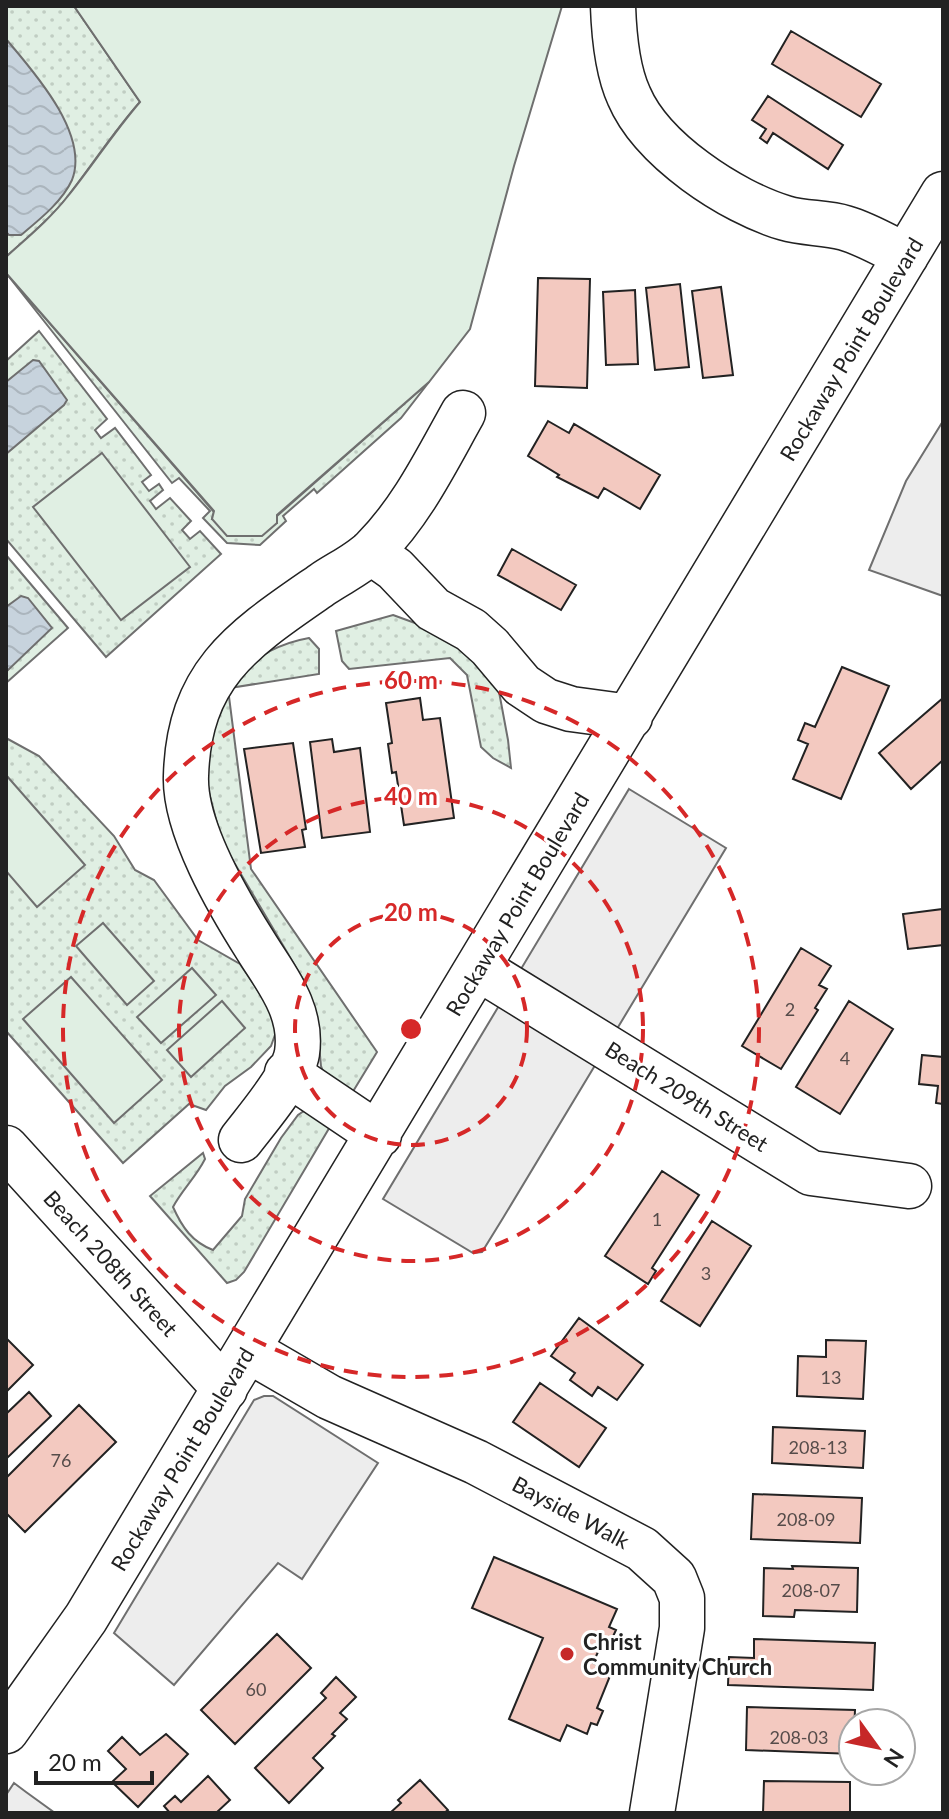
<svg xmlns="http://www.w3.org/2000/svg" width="949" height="1819" viewBox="0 0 949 1819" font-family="Lato,sans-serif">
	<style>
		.grass { fill: url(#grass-dots); stroke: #6f6f6f; stroke-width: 2 }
		.garden { fill: #e0efe3; stroke: #6f6f6f; stroke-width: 2 }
		.parking { fill: #ededed; stroke: #6f6f6f; stroke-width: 2 }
		.water { fill: url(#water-waves); stroke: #6f6f6f; stroke-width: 2 }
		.building { fill: #f3c9c0; stroke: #222; stroke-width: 2 }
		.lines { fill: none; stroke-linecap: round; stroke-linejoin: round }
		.minor-casing { stroke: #222; stroke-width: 47 }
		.minor { stroke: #fff; stroke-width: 44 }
		.ring { fill: none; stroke: #d62828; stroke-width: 4; stroke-dasharray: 14 10 }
		.poi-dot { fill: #c62828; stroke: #fff; stroke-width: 3 }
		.labels { text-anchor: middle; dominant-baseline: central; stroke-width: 6; stroke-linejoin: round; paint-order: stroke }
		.number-label { font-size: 18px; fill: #564c4a }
		.street-label { font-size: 22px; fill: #222; stroke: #fff }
		.poi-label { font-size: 22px; font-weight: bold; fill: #222; stroke: #fff; text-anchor: start }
		.centre { fill: #d62828; stroke: #fff; stroke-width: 4 }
		.ring-label { font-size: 24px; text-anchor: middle; font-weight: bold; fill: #d62828; stroke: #fff; stroke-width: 6; stroke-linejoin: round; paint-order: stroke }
	</style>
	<defs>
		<pattern id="grass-dots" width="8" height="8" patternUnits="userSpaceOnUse" patternTransform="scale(2)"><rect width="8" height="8" fill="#e0efe3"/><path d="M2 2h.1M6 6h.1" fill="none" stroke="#c0cdc2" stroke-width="1.8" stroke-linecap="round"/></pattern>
		<pattern id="water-waves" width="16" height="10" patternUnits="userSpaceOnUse" patternTransform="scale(2)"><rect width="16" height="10" fill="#c7d3dd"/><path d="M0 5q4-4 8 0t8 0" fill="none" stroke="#abb5bd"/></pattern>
	</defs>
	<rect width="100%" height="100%" fill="#fff"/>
	<path class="grass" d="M 6,6 L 74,6 L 140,102 C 114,131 93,164 68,196 C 50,219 28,237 6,257 Z
		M 6,273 L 214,512 L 212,519 L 277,523 L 277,516 L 429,382 L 401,418 L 317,493 L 314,489 L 283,516 L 286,521 L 260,545 L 227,543 L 203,518 L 210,511 L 179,478 L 172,483 Z
		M 39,331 L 107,419 L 95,430 L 101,438 L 115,428 L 151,475 L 142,482 L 149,491 L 159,484 L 163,490 L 150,501 L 156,509 L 170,498 L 191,521 L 182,530 L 190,539 L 200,531 L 221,554 L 106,657 L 6,539 L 6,361 Z
		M 6,555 L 68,628 L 6,683 Z
		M 393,615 L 426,627 L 475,652 L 497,681 L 508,740 L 511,768 L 493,758 L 481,747 L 467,675 L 450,658 L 349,669 L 342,661 L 336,631 Z
		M 309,638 L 319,649 L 319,674 L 236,687 L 235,674 C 258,656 280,643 309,638 Z
		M 227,681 L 251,869 L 377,1052 L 349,1098 L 326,1079 L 321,1066 L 316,1013 L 304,981 L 222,842 L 208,789 L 208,743 Z
		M 6,738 L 39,756 L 114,836 L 135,870 L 154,880 L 198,940 L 240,964 L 273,1013 L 276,1032 L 271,1046 L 251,1067 L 225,1086 L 206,1110 L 189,1104 L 123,1163 L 6,1031 Z
		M 307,1109 L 331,1125 L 244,1272 L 236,1280 L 227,1283 L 150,1196 L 203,1153 L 205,1159 C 196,1177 182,1190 173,1207 C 182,1227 192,1242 213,1250 L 242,1216 L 245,1199 L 281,1138 L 298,1115 Z"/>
	<path class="garden" d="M 74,6 L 562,6 L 514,166 L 470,329 L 429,382 L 277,515 L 277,523 L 262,536 L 227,536 L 212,519 L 214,511 L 6,273 L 6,257 C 28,237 50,219 68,196 C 93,165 114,132 140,102 Z
		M 102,453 L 190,567 L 121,620 L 33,507 Z
		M 6,775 L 85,865 L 37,907 L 6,871 Z
		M 103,923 L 154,981 L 127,1005 L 76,946 Z
		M 192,968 L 216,995 L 161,1043 L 137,1017 Z
		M 71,977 L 162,1080 L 114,1123 L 23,1019 Z
		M 222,1001 L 245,1028 L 191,1077 L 167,1050 Z"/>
	<path class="parking" d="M 943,421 L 943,596 L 869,570 L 906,481 Z
		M 629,789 L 726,848 L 503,1218 L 482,1252 L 473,1253 L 383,1199 Z
		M 264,1396 L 273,1396 L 378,1463 L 302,1579 L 278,1563 L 174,1685 L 114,1633 L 254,1400 Z
		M 14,1783 L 26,1792 L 55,1813 L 6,1813 L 6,1795 Z"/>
	<path class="water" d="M 6,39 C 33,71 90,134 72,180 C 62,202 39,220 21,235 L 9,235 L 6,232 Z
		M 33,360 L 39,361 L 67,400 L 64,405 L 6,454 L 6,382 Z
		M 21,596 L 28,598 L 52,628 L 6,672 L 6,607 Z"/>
	<path class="building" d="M 791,31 L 881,84 L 861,117 L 772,64 Z
		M 768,96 L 843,145 L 828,169 L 773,133 L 767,143 L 760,138 L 766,129 L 752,120 Z
		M 538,278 L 590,279 L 587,388 L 535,386 Z
		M 680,284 L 689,367 L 655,370 L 646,288 Z
		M 721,287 L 733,375 L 703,378 L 692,291 Z
		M 635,290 L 638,364 L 606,365 L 603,292 Z
		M 548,421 L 569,433 L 574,424 L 660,475 L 640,509 L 604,488 L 598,498 L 557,477 L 559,475 L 528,456 Z
		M 512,549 L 576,585 L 561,610 L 498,575 Z
		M 842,667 L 889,686 L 841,799 L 793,779 L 808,744 L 798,740 L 805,723 L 815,727 Z
		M 420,698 L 423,720 L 440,718 L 454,818 L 404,825 L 396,772 L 392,773 L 388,744 L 392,743 L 386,703 Z
		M 943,698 L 943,760 L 911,789 L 879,753 Z
		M 332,739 L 334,752 L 360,748 L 370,832 L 322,838 L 310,742 Z
		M 293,743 L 306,829 L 302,830 L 305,847 L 261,853 L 244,749 Z
		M 943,909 L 943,945 L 908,949 L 903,914 Z
		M 801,948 L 831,966 L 819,985 L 827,989 L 815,1008 L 818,1010 L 781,1069 L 742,1046 Z
		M 849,1001 L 893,1029 L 840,1114 L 796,1087 Z
		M 922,1055 L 943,1057 L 943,1104 L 936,1103 L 938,1086 L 919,1084 Z
		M 662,1171 L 699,1195 L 652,1268 L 656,1271 L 648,1284 L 605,1256 Z
		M 712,1221 L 751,1246 L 700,1326 L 661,1301 Z
		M 579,1318 L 643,1365 L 617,1400 L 598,1387 L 592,1396 L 570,1380 L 575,1373 L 551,1356 Z
		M 6,1338 L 33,1365 L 6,1392 Z
		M 826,1340 L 866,1341 L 863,1399 L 797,1396 L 798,1356 L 826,1357 Z
		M 540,1383 L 606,1428 L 579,1467 L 513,1422 Z
		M 29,1392 L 51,1416 L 6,1459 L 6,1414 Z
		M 79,1405 L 116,1442 L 25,1532 L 6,1513 L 6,1478 Z
		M 773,1427 L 865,1431 L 863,1468 L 772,1463 Z
		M 753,1494 L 862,1498 L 860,1543 L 751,1539 Z
		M 494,1557 L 617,1609 L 609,1627 L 616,1630 L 609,1645 L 602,1643 L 593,1663 L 612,1671 L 597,1708 L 603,1711 L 597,1725 L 591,1723 L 587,1734 L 567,1725 L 560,1741 L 509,1719 L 543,1638 L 472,1608 Z
		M 792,1566 L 858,1568 L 857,1612 L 795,1610 L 794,1617 L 763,1616 L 764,1568 L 793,1569 Z
		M 277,1634 L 311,1668 L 235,1744 L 201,1710 Z
		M 754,1639 L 875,1643 L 873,1690 L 728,1685 L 729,1657 L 754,1658 Z
		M 336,1677 L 356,1697 L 340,1713 L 347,1719 L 332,1734 L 335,1736 L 313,1758 L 323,1768 L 289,1803 L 255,1768 L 326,1698 L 321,1693 Z
		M 747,1707 L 855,1710 L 853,1754 L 746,1750 Z
		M 166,1734 L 188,1754 L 138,1807 L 112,1782 L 126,1769 L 108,1751 L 122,1737 L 140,1755 Z
		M 208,1776 L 230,1800 L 216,1813 L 170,1813 L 164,1806 L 175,1796 L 181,1802 Z
		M 420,1780 L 448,1810 L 444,1813 L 390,1813 L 401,1803 L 398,1800 Z
		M 764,1781 L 850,1782 L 850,1813 L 763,1813 Z"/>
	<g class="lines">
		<g class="minor-casing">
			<path id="minor" d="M 613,6 C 614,35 617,70 629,96 C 652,150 731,202 785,218 C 805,224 825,222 845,228 C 866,234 886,246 906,256
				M 371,552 L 395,569 L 433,609 L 471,630 L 490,647 L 522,685 L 546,701 L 571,709 L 630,717
				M 478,968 L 811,1173 L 909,1186
				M 287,1073 L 379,1135
				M 241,1140 C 257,1119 293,1078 297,1053 C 303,1011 277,980 257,948 C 229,904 184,828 186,776 C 189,672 245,638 323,584 C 339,573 359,564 373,550 C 412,511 436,461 463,413
				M 6,1148 L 225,1389
				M 248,1350 L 329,1397 L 476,1462 L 642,1549 L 674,1578 L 682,1598 L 682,1628 L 652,1813
				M 6,1731 L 86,1618 L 943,194"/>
		</g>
		<use href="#minor" class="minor"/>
	</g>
	<g class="ring">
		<circle cx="411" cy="1029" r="116"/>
		<circle cx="411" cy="1029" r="232"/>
		<circle cx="411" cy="1029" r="348"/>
	</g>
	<circle class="poi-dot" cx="567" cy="1654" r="8"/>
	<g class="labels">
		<g class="number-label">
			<text x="790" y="1009">2</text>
			<text x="845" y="1058">4</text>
			<text x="657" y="1219">1</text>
			<text x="706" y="1273">3</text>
			<text x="831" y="1377">13</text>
			<text x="818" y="1447">208-13</text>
			<text x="61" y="1460">76</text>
			<text x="806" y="1519">208-09</text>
			<text x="811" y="1590">208-07</text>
			<text x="256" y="1689">60</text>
			<text x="799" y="1737">208-03</text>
		</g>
		<g class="street-label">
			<text transform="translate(851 349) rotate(-59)">Rockaway Point Boulevard</text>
			<text transform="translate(517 904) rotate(-59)">Rockaway Point Boulevard</text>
			<text transform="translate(687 1096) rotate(32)">Beach 209th Street</text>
			<text transform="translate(111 1263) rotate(48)">Beach 208th Street</text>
			<text transform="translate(182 1459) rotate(-59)">Rockaway Point Boulevard</text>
			<text transform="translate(571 1512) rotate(28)">Bayside Walk</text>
		</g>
		<g class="poi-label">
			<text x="583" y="1641">Christ<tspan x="583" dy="25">Community Church</tspan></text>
		</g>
	</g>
	<circle cx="411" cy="1029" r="12" class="centre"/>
	<g class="ring-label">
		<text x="411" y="689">60 m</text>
		<text x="411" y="805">40 m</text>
		<text x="411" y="921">20 m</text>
	</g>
	<rect width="949" height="1819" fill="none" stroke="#222222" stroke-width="16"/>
	<g transform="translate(877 1747) rotate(123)"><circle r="38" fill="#ffffff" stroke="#a7a7a7" stroke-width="2"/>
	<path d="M0-6L14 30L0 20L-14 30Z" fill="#c62828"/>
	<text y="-12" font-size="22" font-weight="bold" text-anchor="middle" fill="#222222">N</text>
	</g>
	<path d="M36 1771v12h116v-12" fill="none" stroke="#222222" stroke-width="4"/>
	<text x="48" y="1771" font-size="24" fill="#222222" stroke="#ffffff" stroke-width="6" paint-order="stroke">20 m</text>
</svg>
